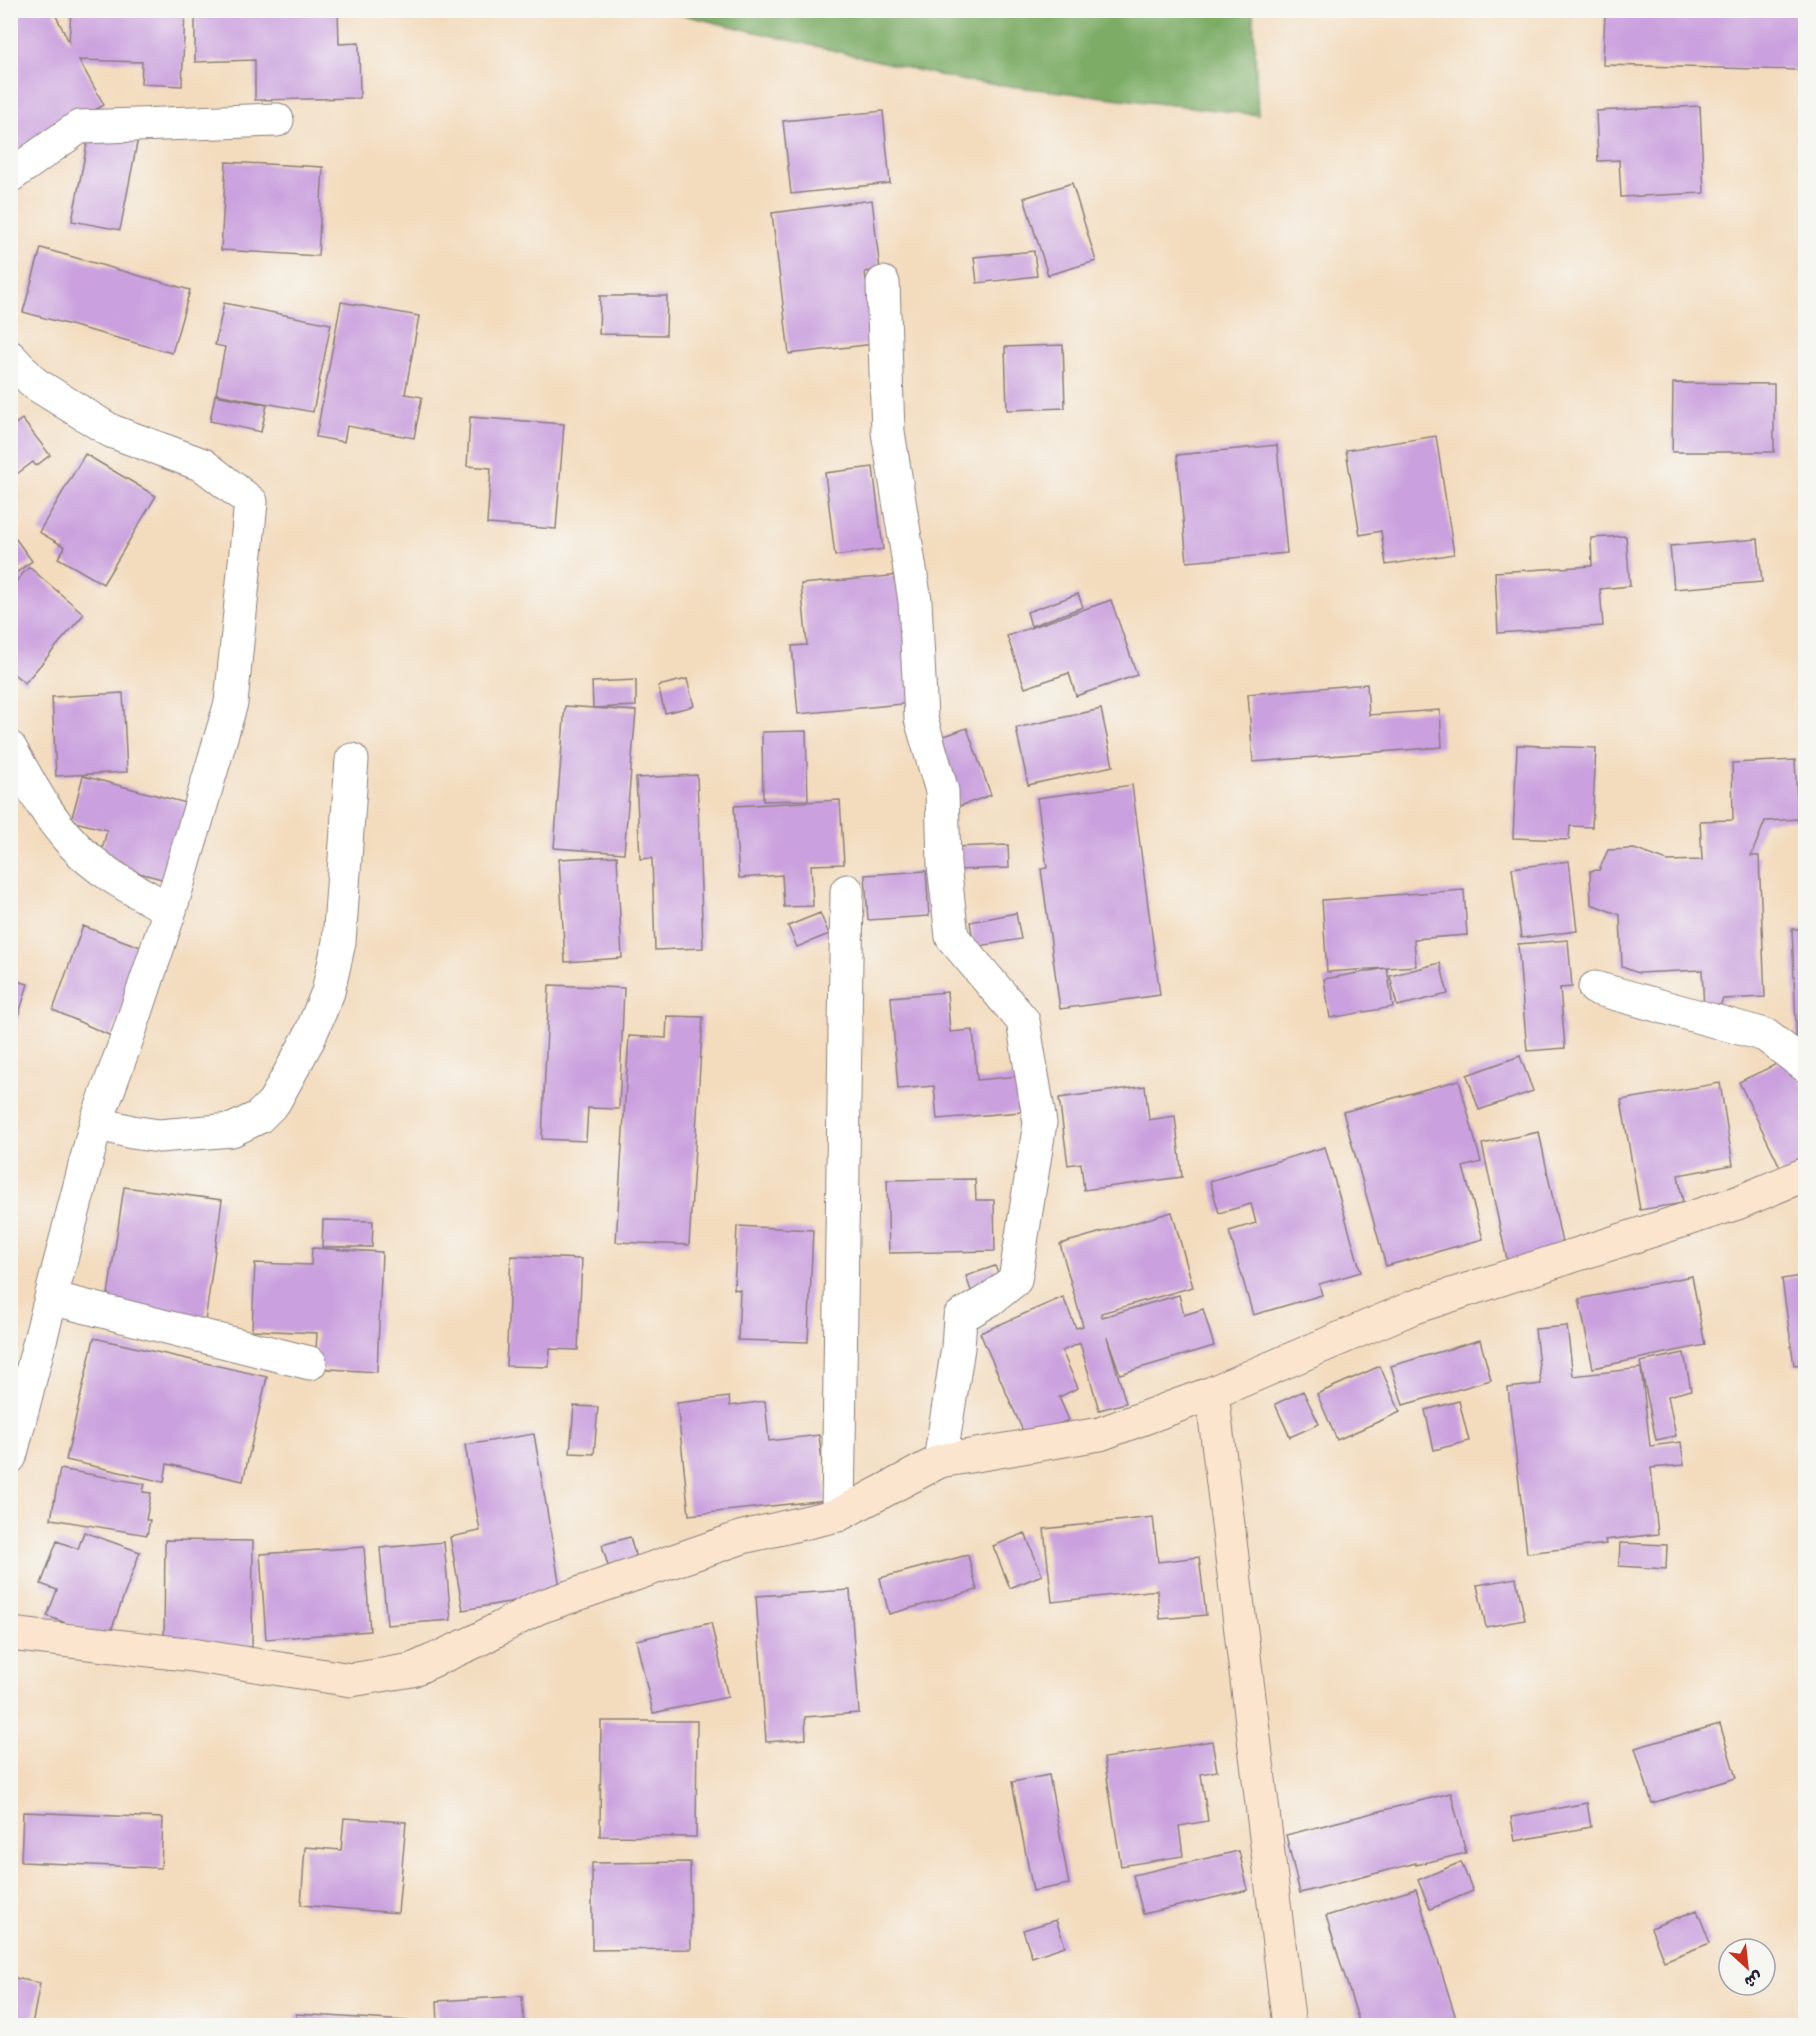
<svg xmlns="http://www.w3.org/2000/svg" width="1816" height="2036" viewBox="0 0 1816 2036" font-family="Kalam,'Playpen Sans Arabic',sans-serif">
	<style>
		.forest { fill: #7dac66; stroke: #506750; stroke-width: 1.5 }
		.building { fill: #caa1de }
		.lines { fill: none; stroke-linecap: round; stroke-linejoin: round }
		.street-casing { stroke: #8a7f7c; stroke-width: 35 }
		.secondary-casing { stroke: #8a7f7c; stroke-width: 35 }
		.street { stroke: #fff; stroke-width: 33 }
		.secondary { stroke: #fbe5cf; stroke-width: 33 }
	</style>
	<rect width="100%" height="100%" fill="#f6f6f2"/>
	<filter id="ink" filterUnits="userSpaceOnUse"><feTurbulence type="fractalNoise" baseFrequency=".0167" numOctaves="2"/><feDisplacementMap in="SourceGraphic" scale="12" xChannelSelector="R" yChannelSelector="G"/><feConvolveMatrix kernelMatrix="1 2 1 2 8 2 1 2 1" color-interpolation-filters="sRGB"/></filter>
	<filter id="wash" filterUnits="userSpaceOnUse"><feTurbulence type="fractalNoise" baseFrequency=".008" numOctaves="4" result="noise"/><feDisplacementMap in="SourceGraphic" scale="24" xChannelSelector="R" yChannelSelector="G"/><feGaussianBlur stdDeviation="1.35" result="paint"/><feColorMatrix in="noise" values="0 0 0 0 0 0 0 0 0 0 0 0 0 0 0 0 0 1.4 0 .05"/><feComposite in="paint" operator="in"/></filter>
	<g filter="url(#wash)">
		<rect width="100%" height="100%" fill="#f3dcbe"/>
		<path class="forest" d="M 666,11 L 1253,11 L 1258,115 L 959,80 Z"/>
		<g id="blocks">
			<path class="building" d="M 10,10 L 53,10 L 69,42 L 71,10 L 185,10 L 182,86 L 141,84 L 142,62 L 79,60 L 104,105 L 15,153 L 10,163 Z
				M 195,10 L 338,10 L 339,44 L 359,43 L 360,98 L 255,100 L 255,60 L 195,62 Z
				M 1605,10 L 1802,10 L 1800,70 L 1603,65 Z
				M 1700,106 L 1704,193 L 1621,197 L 1619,160 L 1598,161 L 1596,111 Z
				M 883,111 L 890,183 L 791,194 L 783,121 Z
				M 90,129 L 138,138 L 120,230 L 72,221 Z
				M 226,162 L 323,167 L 318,256 L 221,250 Z
				M 1072,183 L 1096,261 L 1048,275 L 1024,198 Z
				M 872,200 L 880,270 L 865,272 L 874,344 L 789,354 L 772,213 Z
				M 41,248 L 190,290 L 172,353 L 23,312 Z
				M 1034,251 L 1037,276 L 977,283 L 974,257 Z
				M 600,296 L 667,296 L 666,335 L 599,334 Z
				M 341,302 L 419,316 L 405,394 L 422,397 L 414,438 L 347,426 L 344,442 L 316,437 Z
				M 224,303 L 331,324 L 313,412 L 216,394 L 225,347 L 215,345 Z
				M 1063,345 L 1065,408 L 1007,410 L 1005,347 Z
				M 1673,383 L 1774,384 L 1774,452 L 1672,452 Z
				M 215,395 L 267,405 L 261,432 L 210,421 Z
				M 470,417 L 564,424 L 556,529 L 487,524 L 491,468 L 467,466 Z
				M 22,419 L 50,455 L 36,466 L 33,462 L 10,479 L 10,428 Z
				M 1436,436 L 1454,554 L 1386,565 L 1381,531 L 1360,535 L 1346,450 Z
				M 1277,445 L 1287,553 L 1187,562 L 1177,455 Z
				M 85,454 L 156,496 L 103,584 L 58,558 L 65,547 L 39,532 Z
				M 873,467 L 883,549 L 835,556 L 825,473 Z
				M 10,531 L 32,561 L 10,577 Z
				M 1626,536 L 1630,586 L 1600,589 L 1603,626 L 1498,633 L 1495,572 L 1592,566 L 1591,538 Z
				M 1758,539 L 1762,582 L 1674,589 L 1670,546 Z
				M 29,567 L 84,614 L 25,683 L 10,671 L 10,588 Z
				M 901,575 L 912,703 L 798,714 L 792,646 L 807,645 L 801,584 Z
				M 1078,594 L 1083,607 L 1031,626 L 1027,612 Z
				M 1111,600 L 1137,675 L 1076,696 L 1069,673 L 1025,688 L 1007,636 Z
				M 687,679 L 694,706 L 665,713 L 658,686 Z
				M 636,680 L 636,706 L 593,708 L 592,682 Z
				M 1367,684 L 1369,715 L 1440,710 L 1442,747 L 1253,762 L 1248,694 Z
				M 123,693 L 127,772 L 56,776 L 52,697 Z
				M 565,706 L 636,711 L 624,853 L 554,848 Z
				M 1101,709 L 1113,766 L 1028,785 L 1016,728 Z
				M 967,728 L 991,795 L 960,806 L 936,739 Z
				M 806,731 L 808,800 L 763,801 L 762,732 Z
				M 1517,745 L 1596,748 L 1592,827 L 1570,826 L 1569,840 L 1513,838 Z
				M 1795,760 L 1798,819 L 1765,821 L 1751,856 L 1759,856 L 1765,997 L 1723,999 L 1717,1013 L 1704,1008 L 1702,970 L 1638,973 L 1622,967 L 1620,915 L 1591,904 L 1590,871 L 1599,870 L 1608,850 L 1634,849 L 1668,861 L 1702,860 L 1700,821 L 1733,820 L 1732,763 Z
				M 697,775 L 703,948 L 655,950 L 652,858 L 640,859 L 636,778 Z
				M 83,776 L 190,804 L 169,881 L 99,862 L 107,830 L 71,821 Z
				M 1132,785 L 1160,995 L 1060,1009 L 1041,869 L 1047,868 L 1037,798 Z
				M 840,800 L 844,864 L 811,865 L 813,906 L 784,907 L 782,875 L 739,878 L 734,806 Z
				M 1008,845 L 1009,868 L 956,870 L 955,847 Z
				M 617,856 L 622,958 L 565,962 L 559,859 Z
				M 1569,861 L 1577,931 L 1521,938 L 1512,868 Z
				M 926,871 L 929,916 L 868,920 L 865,875 Z
				M 1464,890 L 1467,935 L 1414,939 L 1416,966 L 1327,972 L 1322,900 Z
				M 820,913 L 829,934 L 797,947 L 788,926 Z
				M 1016,913 L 1021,939 L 974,947 L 970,922 Z
				M 83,926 L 146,949 L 111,1036 L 53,1010 Z
				M 1792,929 L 1806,929 L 1806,1050 L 1797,1050 Z
				M 1568,940 L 1572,987 L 1560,988 L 1565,1048 L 1527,1051 L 1518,944 Z
				M 1440,963 L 1448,994 L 1397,1006 L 1390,976 Z
				M 1387,968 L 1393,1007 L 1330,1018 L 1324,979 Z
				M 10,979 L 28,984 L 11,1041 L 10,1041 Z
				M 549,985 L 624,988 L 619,1109 L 588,1108 L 586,1141 L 542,1139 Z
				M 947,992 L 950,1032 L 973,1030 L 977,1080 L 1019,1076 L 1021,1112 L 937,1119 L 934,1086 L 898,1089 L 891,997 Z
				M 667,1016 L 703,1017 L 689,1245 L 616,1242 L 629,1036 L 666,1038 Z
				M 1520,1056 L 1533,1091 L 1479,1110 L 1467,1075 Z
				M 1789,1058 L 1806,1092 L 1806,1167 L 1785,1177 L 1739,1082 Z
				M 1459,1080 L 1481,1162 L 1463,1167 L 1483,1239 L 1386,1266 L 1343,1112 Z
				M 1720,1083 L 1733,1165 L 1678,1175 L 1683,1203 L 1640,1210 L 1621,1100 Z
				M 1145,1086 L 1149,1120 L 1175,1116 L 1182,1177 L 1084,1190 L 1081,1163 L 1068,1165 L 1059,1098 Z
				M 1539,1132 L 1563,1248 L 1507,1260 L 1482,1144 Z
				M 1325,1147 L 1361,1272 L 1319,1284 L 1322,1295 L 1253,1315 L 1229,1231 L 1256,1223 L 1251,1204 L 1219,1213 L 1210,1181 Z
				M 975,1179 L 976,1200 L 994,1200 L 995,1251 L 889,1253 L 887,1180 Z
				M 124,1187 L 222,1200 L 205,1322 L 106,1308 Z
				M 1172,1212 L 1193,1287 L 1101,1313 L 1102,1317 L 1179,1295 L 1184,1315 L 1203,1309 L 1214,1346 L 1120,1374 L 1107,1337 L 1126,1403 L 1099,1410 L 1080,1343 L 1062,1351 L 1078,1388 L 1059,1397 L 1069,1420 L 1026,1438 L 980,1333 L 1063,1297 L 1076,1328 L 1083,1326 L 1060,1244 Z
				M 323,1220 L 373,1221 L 372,1247 L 322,1247 Z
				M 737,1226 L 813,1230 L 808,1342 L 738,1340 L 740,1290 L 734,1289 Z
				M 312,1248 L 382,1252 L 377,1372 L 315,1368 L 317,1333 L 252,1330 L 255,1263 L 311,1265 Z
				M 511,1256 L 582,1259 L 578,1350 L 550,1349 L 549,1367 L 506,1366 Z
				M 995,1266 L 1002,1283 L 972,1294 L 966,1276 Z
				M 1806,1275 L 1806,1364 L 1794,1365 L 1782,1279 Z
				M 1692,1276 L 1705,1345 L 1593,1368 L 1579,1299 Z
				M 1567,1326 L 1573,1376 L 1641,1368 L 1650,1446 L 1681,1442 L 1684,1465 L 1651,1468 L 1658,1534 L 1605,1540 L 1606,1544 L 1527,1553 L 1508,1388 L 1541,1384 L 1535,1329 Z
				M 94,1338 L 267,1377 L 243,1481 L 167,1464 L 164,1482 L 66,1460 Z
				M 1480,1340 L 1491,1380 L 1403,1405 L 1391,1366 Z
				M 1684,1353 L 1691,1390 L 1668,1396 L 1676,1436 L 1656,1440 L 1640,1362 Z
				M 1380,1366 L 1400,1412 L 1337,1440 L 1317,1394 Z
				M 1303,1391 L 1319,1424 L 1290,1437 L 1275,1404 Z
				M 729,1397 L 730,1406 L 765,1401 L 769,1441 L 819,1435 L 826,1500 L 689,1515 L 677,1403 Z
				M 1459,1401 L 1469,1441 L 1434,1450 L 1425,1410 Z
				M 574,1406 L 598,1407 L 594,1454 L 570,1453 Z
				M 534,1434 L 561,1593 L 463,1610 L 450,1537 L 480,1531 L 465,1445 Z
				M 60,1469 L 145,1484 L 143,1492 L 151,1493 L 146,1520 L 150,1520 L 147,1535 L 51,1519 Z
				M 1153,1517 L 1158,1562 L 1199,1557 L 1206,1615 L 1160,1619 L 1157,1590 L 1052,1602 L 1044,1529 Z
				M 84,1532 L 140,1552 L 108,1639 L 47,1616 L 57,1590 L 41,1584 L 57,1541 L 78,1549 Z
				M 1025,1533 L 1042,1575 L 1010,1588 L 993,1546 Z
				M 630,1537 L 636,1558 L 608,1566 L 602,1545 Z
				M 165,1540 L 253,1541 L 252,1647 L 164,1646 Z
				M 444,1542 L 451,1620 L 387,1625 L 380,1548 Z
				M 1620,1543 L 1667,1545 L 1666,1569 L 1619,1566 Z
				M 364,1547 L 370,1631 L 266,1639 L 260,1554 Z
				M 968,1555 L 977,1590 L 889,1614 L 880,1578 Z
				M 1516,1578 L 1525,1620 L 1486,1627 L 1477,1585 Z
				M 850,1590 L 859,1713 L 805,1717 L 806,1739 L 766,1742 L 756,1596 Z
				M 711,1623 L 728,1697 L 653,1713 L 636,1640 Z
				M 601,1721 L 697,1721 L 696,1837 L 600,1836 Z
				M 1720,1724 L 1736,1778 L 1652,1803 L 1635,1748 Z
				M 1212,1741 L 1217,1771 L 1201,1774 L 1208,1821 L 1179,1826 L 1183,1856 L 1121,1866 L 1104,1758 Z
				M 1049,1775 L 1069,1884 L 1033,1891 L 1012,1782 Z
				M 1451,1793 L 1466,1853 L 1416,1865 L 1416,1863 L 1300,1893 L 1286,1835 Z
				M 1587,1803 L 1591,1827 L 1515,1841 L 1511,1817 Z
				M 23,1812 L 163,1818 L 161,1868 L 21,1862 Z
				M 344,1818 L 406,1822 L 398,1913 L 301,1905 L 305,1847 L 341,1850 Z
				M 1239,1851 L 1248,1890 L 1143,1914 L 1133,1875 Z
				M 690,1862 L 691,1949 L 592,1950 L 592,1863 Z
				M 1461,1862 L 1473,1891 L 1430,1909 L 1418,1880 Z
				M 1416,1889 L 1458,2025 L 1360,2025 L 1326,1916 Z
				M 1697,1910 L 1710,1943 L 1664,1961 L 1651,1928 Z
				M 1056,1920 L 1065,1946 L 1032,1957 L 1023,1930 Z
				M 10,1977 L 40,1983 L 32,2025 L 10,2025 Z
				M 522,1996 L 524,2025 L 438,2025 L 437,2001 Z
				M 296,2014 L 406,2021 L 406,2025 L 296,2025 Z
				M 1798,2022 L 1798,2025 L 1762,2025 L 1762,2024 Z"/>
		</g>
	</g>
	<g filter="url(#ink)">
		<use href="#blocks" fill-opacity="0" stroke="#8a7f7c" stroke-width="1.5"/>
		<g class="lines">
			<g class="street-casing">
				<path id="street" d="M 10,176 L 79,127 L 277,120
					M 883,283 L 888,432 L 915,601 L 921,719 L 942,791 L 944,865 L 952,937 L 1023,1021 L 1040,1123 L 1015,1280 L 991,1299 L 960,1317 L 958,1348 L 940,1461
					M 10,357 L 34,383 L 111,431 L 203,465 L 251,502 L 231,703 L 170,910 L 129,1033 L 96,1123
					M 10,748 C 29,782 47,817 74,845 C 101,874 137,891 170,910
					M 1595,988 L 1765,1035 L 1806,1066
					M 51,1298 L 310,1363
					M 10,1457 L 96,1123 L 132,1132 L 159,1136 L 232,1130 L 259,1117 L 274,1102 L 309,1038 L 328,992 L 339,942 L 352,760
					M 838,1515 L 847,891"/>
			</g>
			<g class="secondary-casing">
				<path id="secondary" d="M 1212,1393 L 1289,2026
					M 10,1634 L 185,1654 L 351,1680 L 412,1670 L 476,1641 L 537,1608 L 743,1537 L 838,1515 L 940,1461 L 1100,1434 L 1212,1393 L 1414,1307 L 1737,1203 L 1806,1174"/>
			</g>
			<use href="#street" class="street"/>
			<use href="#secondary" class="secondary"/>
		</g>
	</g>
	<rect width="1816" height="2036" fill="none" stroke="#f6f6f2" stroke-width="36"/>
	<g transform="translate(1747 1967) rotate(153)"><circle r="28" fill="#f6f6f2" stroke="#a1a1a9" stroke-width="1.5"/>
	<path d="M0-4.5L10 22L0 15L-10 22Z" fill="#c8321e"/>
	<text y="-9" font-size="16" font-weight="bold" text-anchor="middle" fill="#22223b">ش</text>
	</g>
</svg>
